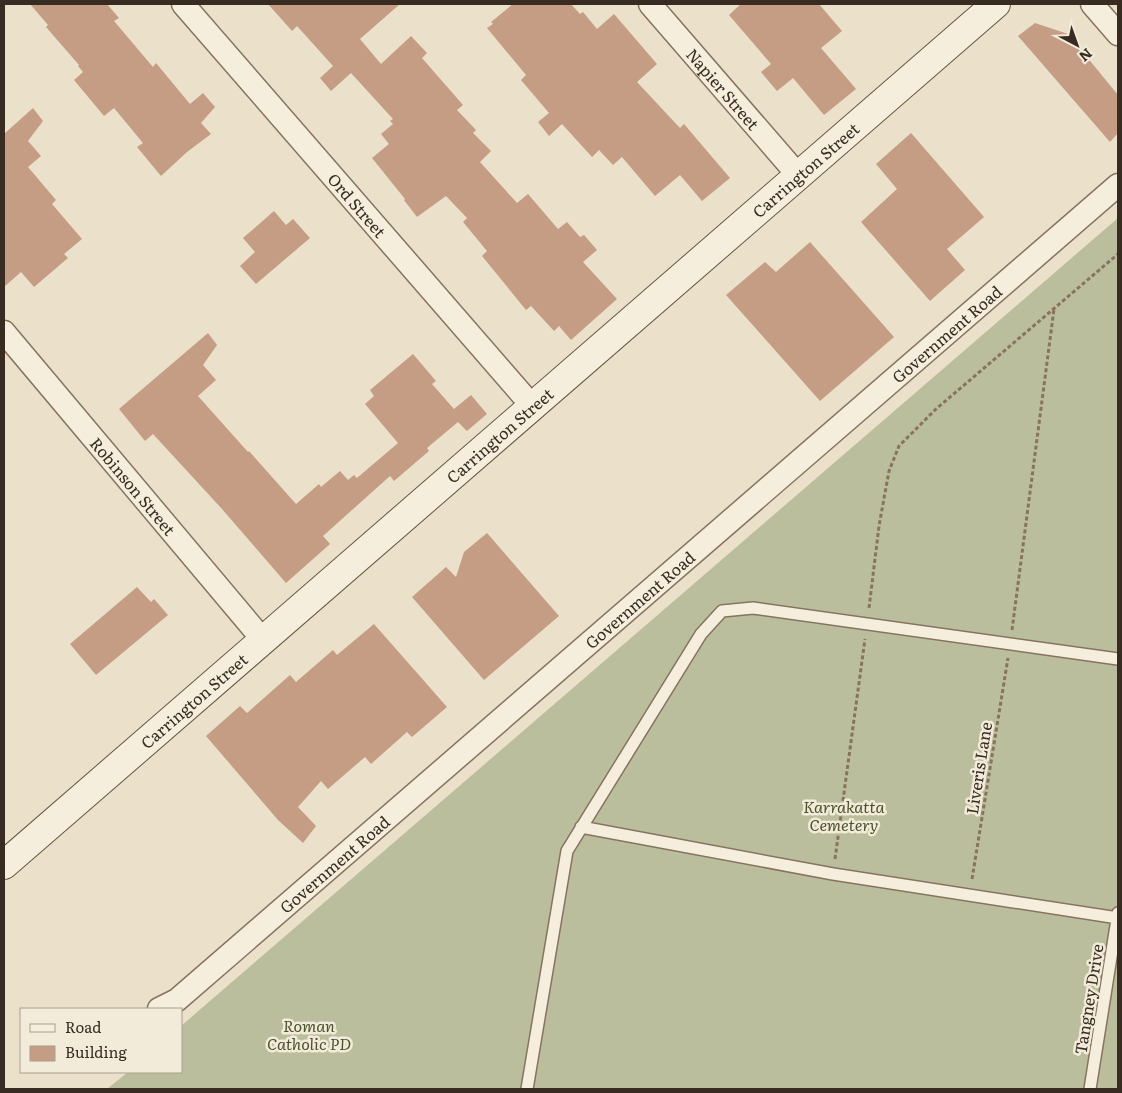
<svg xmlns="http://www.w3.org/2000/svg" width="1122" height="1093" viewBox="0 0 1122 1093" font-family="Literata,serif">
	<style>
		.cemetery { fill: #bbbe9d }
		.building { fill: #c59d84 }
		.lines { fill: none; stroke-linecap: round; stroke-linejoin: round }
		.lane-casing { stroke: #867360; stroke-width: 14 }
		.street-casing { stroke: #867360; stroke-width: 25 }
		.secondary-casing { stroke: #685543; stroke-width: 30 }
		.path { stroke: #867360; stroke-width: 3; stroke-dasharray: 4 2.5; stroke-linecap: butt }
		.lane { stroke: #f6eedd; stroke-width: 11 }
		.street { stroke: #f6eedd; stroke-width: 22 }
		.secondary { stroke: #f6eedd; stroke-width: 28 }
		.labels { text-anchor: middle; dominant-baseline: central; stroke-width: 5; stroke-linejoin: round; paint-order: stroke }
		.street-label { font-size: 16px; fill: #382c22; stroke: #f3ebd9 }
		.park-label { font-size: 16px; font-style: italic; fill: #4a532b; stroke: #f3ebd9 }
	</style>
	<rect width="100%" height="100%" fill="#ebe0ca"/>
	<path class="cemetery" d="M 1118,218 L 1118,1089 L 107,1089 L 128,1072 L 181,1072 L 181,1026 Z"/>
	<path class="building" d="M 30,4 L 107,4 L 119,18 L 114,21 L 153,67 L 156,63 L 190,104 L 203,93 L 215,107 L 201,123 L 211,134 L 187,152 L 161,176 L 137,147 L 143,143 L 114,108 L 104,116 L 74,80 L 83,72 L 78,66 L 79,65 L 46,27 L 48,25 Z
		M 268,4 L 400,4 L 360,39 L 381,64 L 411,36 L 427,53 L 422,58 L 463,105 L 457,110 L 476,130 L 473,133 L 491,151 L 480,162 L 517,203 L 528,194 L 558,229 L 567,222 L 580,237 L 584,235 L 597,250 L 583,262 L 617,299 L 571,340 L 559,326 L 554,331 L 531,306 L 526,310 L 482,256 L 487,251 L 463,222 L 467,218 L 446,196 L 417,217 L 404,200 L 405,199 L 372,158 L 389,144 L 381,134 L 393,124 L 390,121 L 393,119 L 351,73 L 331,91 L 320,78 L 333,66 L 297,26 L 292,31 Z
		M 513,4 L 571,4 L 580,14 L 583,12 L 597,29 L 614,14 L 657,64 L 637,82 L 680,128 L 684,124 L 730,178 L 702,201 L 680,175 L 655,196 L 622,157 L 613,165 L 599,150 L 592,157 L 562,124 L 549,136 L 538,122 L 549,113 L 521,80 L 526,75 L 487,28 L 493,24 L 491,22 Z
		M 741,4 L 819,4 L 842,31 L 821,48 L 856,89 L 824,115 L 793,78 L 777,91 L 761,72 L 771,64 L 729,15 Z
		M 1035,23 L 1068,34 L 1118,95 L 1118,133 L 1110,142 L 1018,36 Z
		M 33,108 L 43,121 L 28,141 L 41,156 L 28,167 L 56,200 L 52,204 L 82,239 L 64,254 L 68,258 L 34,287 L 21,272 L 4,287 L 4,134 Z
		M 911,133 L 984,217 L 947,249 L 965,270 L 930,301 L 861,222 L 897,189 L 876,164 Z
		M 274,211 L 286,225 L 293,219 L 310,238 L 256,284 L 240,266 L 255,252 L 243,238 Z
		M 810,242 L 894,337 L 820,401 L 726,295 L 765,262 L 776,272 Z
		M 208,333 L 217,345 L 203,365 L 216,380 L 198,396 L 248,452 L 249,451 L 296,504 L 319,484 L 321,487 L 340,471 L 348,480 L 354,475 L 357,478 L 398,443 L 365,404 L 374,396 L 370,390 L 413,354 L 436,381 L 432,384 L 454,409 L 471,395 L 487,414 L 467,431 L 458,422 L 427,448 L 429,451 L 394,481 L 390,476 L 323,536 L 330,544 L 286,583 L 222,509 L 153,434 L 145,441 L 119,409 Z
		M 487,533 L 559,616 L 484,680 L 412,597 L 446,567 L 456,577 L 464,552 Z
		M 137,587 L 151,602 L 154,599 L 168,615 L 96,675 L 70,644 Z
		M 374,624 L 447,707 L 412,737 L 407,732 L 371,764 L 365,757 L 328,789 L 321,781 L 298,807 L 316,826 L 303,843 L 278,820 L 206,736 L 240,706 L 247,713 L 290,675 L 296,682 L 333,650 L 337,655 Z"/>
	<g class="lines">
		<g class="lane-casing">
			<path id="lane" d="M 581,827 L 833,874 L 1118,918
				M 527,1089 L 567,851 L 701,634 L 722,611 L 753,608 L 1118,659
				M 1090,1089 L 1118,913"/>
		</g>
		<g class="street-casing">
			<g id="street">
				<path id="s1" d="M 183,4 L 533,407"/>
				<path id="s2" d="M 650,4 L 798,175"/>
				<path d="M 1092,4 L 1118,34"/>
				<path id="s3" d="M 4,332 L 263,640"/>
				<path id="s4" d="M 159,1009 L 177,1000 L 1118,185"/>
			</g>
		</g>
		<g class="secondary-casing">
			<g id="secondary">
				<path id="s5" d="M 4,865 L 996,4"/>
			</g>
		</g>
		<path class="path" d="M 869,608 L 879,526 L 889,471 L 899,446 L 936,409 L 1118,254
			M 1012,630 L 1054,309
			M 835,859 L 865,639
			M 972,879 L 1008,658"/>
		<use href="#lane" class="lane"/>
		<use href="#street" class="street"/>
		<use href="#secondary" class="secondary"/>
	</g>
	<g class="labels">
		<g class="street-label">
			<text stroke="none"><textPath href="#s2" startOffset="112">Napier Street</textPath></text>
			<text stroke="none"><textPath href="#s5" startOffset="1061">Carrington Street</textPath></text>
			<text stroke="none"><textPath href="#s1" startOffset="266">Ord Street</textPath></text>
			<text stroke="none"><textPath href="#s4" startOffset="1038">Government Road</textPath></text>
			<text stroke="none"><textPath href="#s5" startOffset="656">Carrington Street</textPath></text>
			<text stroke="none"><textPath href="#s3" startOffset="201">Robinson Street</textPath></text>
			<text stroke="none"><textPath href="#s4" startOffset="632">Government Road</textPath></text>
			<text stroke="none"><textPath href="#s5" startOffset="251">Carrington Street</textPath></text>
			<text transform="translate(978 768) rotate(-81)">Liveris Lane</text>
			<text stroke="none"><textPath href="#s4" startOffset="228">Government Road</textPath></text>
			<text transform="translate(1088 999) rotate(-81)">Tangney Drive</text>
		</g>
		<g class="park-label">
			<text x="844" y="806">Karrakatta<tspan x="844" dy="18">Cemetery</tspan></text>
			<text x="309" y="1025">Roman<tspan x="309" dy="18">Catholic PD</tspan></text>
		</g>
	</g>
	<rect width="1122" height="1093" fill="none" stroke="#382c22" stroke-width="10"/>
	<rect x="20" y="1008" width="162" height="65" fill="#f3ebd9" stroke="#a89f90"/>
	<rect x="30" y="1024" width="25" height="8" fill="#f6eedd" stroke="#a89f90"/>
	<text x="65" y="1033" font-size="15" fill="#382c22">Road</text>
	<rect x="30" y="1046" width="25" height="15" fill="#c59d84" stroke="#a89f90"/>
	<text x="65" y="1058" font-size="15" fill="#382c22">Building</text>
	<g transform="translate(1077 45) rotate(139)" stroke="#f3ebd9" stroke-width="4" paint-order="stroke">
	<path d="M0-4L9 19L0 12L-9 19Z" fill="#382c22"/>
	<text y="-8" font-size="14" font-weight="bold" text-anchor="middle" fill="#382c22">N</text>
	</g>
</svg>
